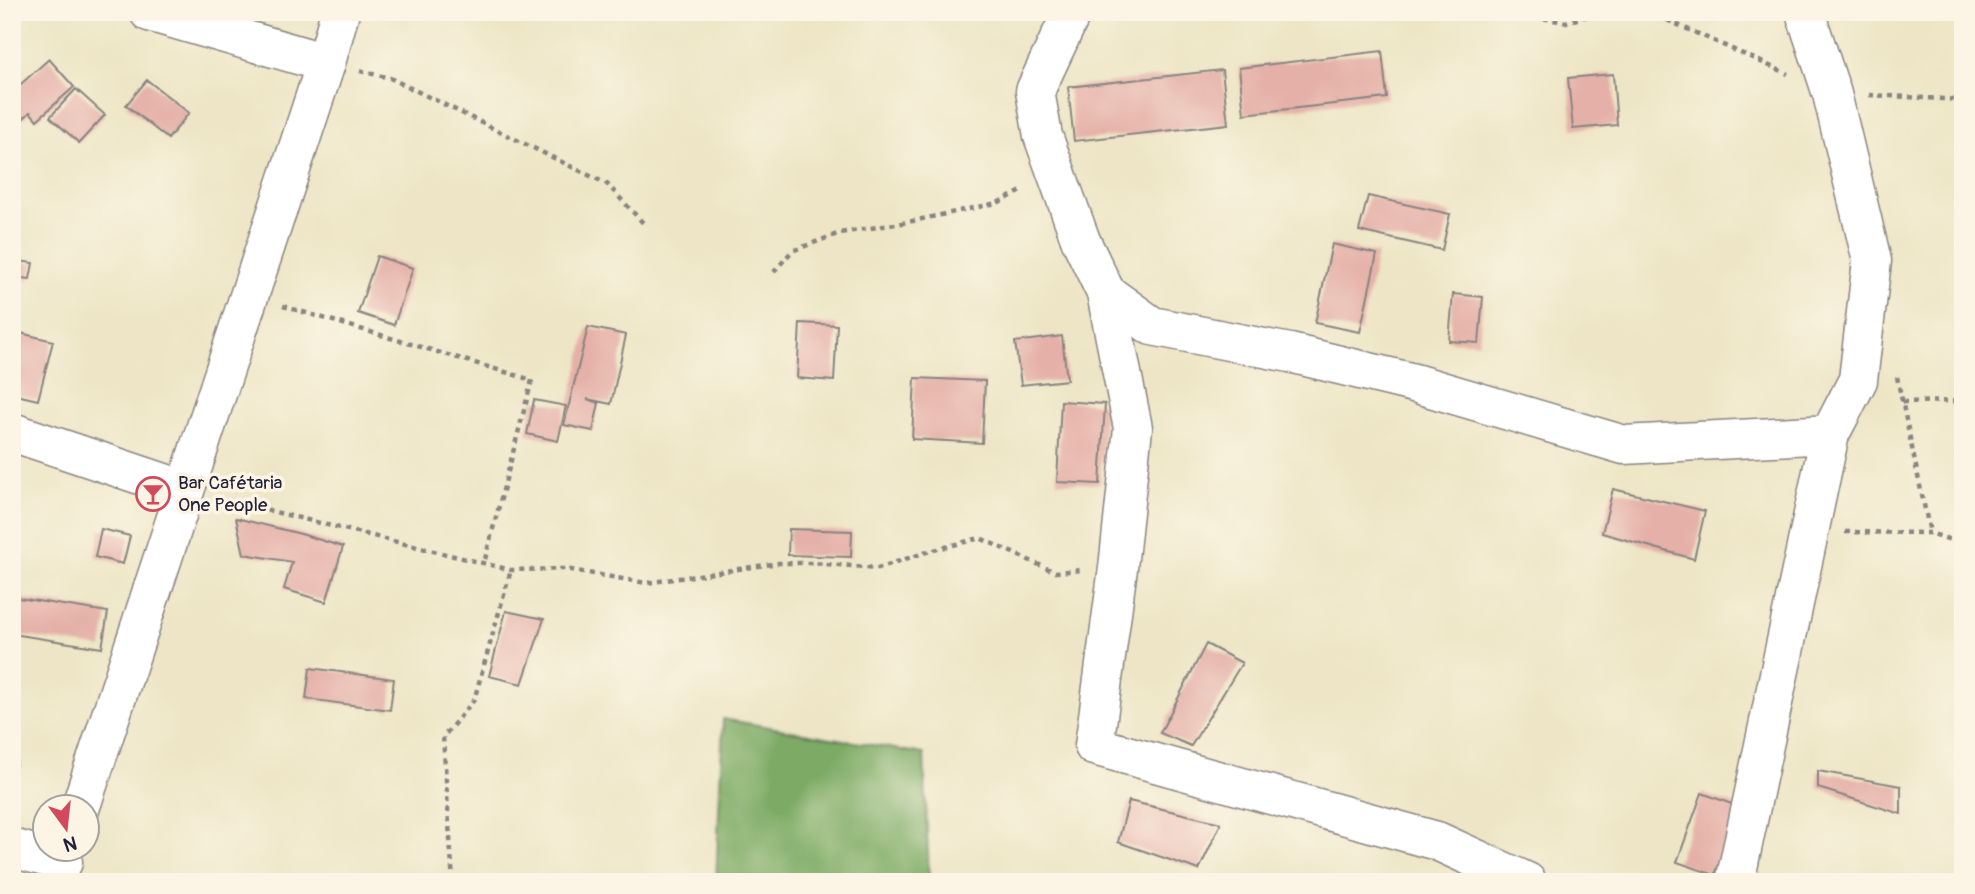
<svg xmlns="http://www.w3.org/2000/svg" width="1975" height="894" viewBox="0 0 1975 894" font-family="Pangolin,sans-serif">
	<style>
		.forest { fill: #7dab65; stroke: #506650; stroke-width: 2 }
		.building { fill: #e5b0a7 }
		.lines { fill: none; stroke-linecap: round; stroke-linejoin: round }
		.minor-casing { stroke: #888480; stroke-width: 41 }
		.path { stroke: #888480; stroke-width: 4.5; stroke-dasharray: 5 5; stroke-linecap: butt }
		.minor { stroke: #fff; stroke-width: 38 }
		.labels { text-anchor: middle; dominant-baseline: central; stroke-width: 7; stroke-linejoin: round; paint-order: stroke }
		.poi-label { font-size: 19px; fill: #22223b; stroke: #fcf5e5; text-anchor: start }
	</style>
	<rect width="100%" height="100%" fill="#fcf5e5"/>
	<filter id="ink" filterUnits="userSpaceOnUse"><feTurbulence type="fractalNoise" baseFrequency=".0143" numOctaves="2"/><feDisplacementMap in="SourceGraphic" scale="14" xChannelSelector="R" yChannelSelector="G"/><feConvolveMatrix kernelMatrix="1 2 1 2 8 2 1 2 1" color-interpolation-filters="sRGB"/></filter>
	<filter id="wash" filterUnits="userSpaceOnUse"><feTurbulence type="fractalNoise" baseFrequency=".00686" numOctaves="4" result="noise"/><feDisplacementMap in="SourceGraphic" scale="28" xChannelSelector="R" yChannelSelector="G"/><feGaussianBlur stdDeviation="1.57" result="paint"/><feColorMatrix in="noise" values="0 0 0 0 0 0 0 0 0 0 0 0 0 0 0 0 0 1.4 0 .05"/><feComposite in="paint" operator="in"/></filter>
	<g filter="url(#wash)">
		<rect width="100%" height="100%" fill="#ede5c5"/>
		<path class="forest" d="M 723,719 L 924,754 L 929,882 L 716,882 Z"/>
		<g id="blocks">
			<path class="building" d="M 1382,51 L 1387,98 L 1244,114 L 1239,68 Z
				M 49,59 L 74,87 L 37,120 L 30,112 L 24,118 L 12,106 L 12,102 L 18,96 L 13,91 Z
				M 1222,70 L 1228,124 L 1074,141 L 1068,87 Z
				M 1613,74 L 1617,125 L 1573,129 L 1568,78 Z
				M 147,80 L 189,113 L 168,139 L 126,105 Z
				M 76,89 L 105,115 L 79,143 L 50,117 Z
				M 1368,196 L 1450,214 L 1442,250 L 1359,231 Z
				M 1332,244 L 1377,254 L 1360,332 L 1315,323 Z
				M 377,256 L 413,268 L 394,325 L 358,313 Z
				M 12,260 L 33,263 L 30,279 L 12,277 Z
				M 1453,294 L 1483,297 L 1479,343 L 1449,341 Z
				M 800,323 L 837,325 L 834,381 L 797,378 Z
				M 588,327 L 626,335 L 611,404 L 587,399 L 599,403 L 593,431 L 564,425 Z
				M 12,331 L 53,341 L 38,400 L 12,394 Z
				M 1062,336 L 1067,380 L 1021,385 L 1015,342 Z
				M 915,378 L 985,381 L 982,443 L 912,439 Z
				M 534,400 L 566,406 L 558,441 L 527,434 Z
				M 1061,401 L 1105,404 L 1100,484 L 1057,482 Z
				M 1613,489 L 1705,511 L 1694,559 L 1602,533 Z
				M 236,518 L 301,534 L 343,547 L 326,602 L 284,589 L 292,562 L 244,554 Z
				M 101,529 L 130,536 L 123,564 L 95,557 Z
				M 789,529 L 852,531 L 851,557 L 788,555 Z
				M 12,597 L 108,612 L 102,648 L 12,634 Z
				M 506,611 L 544,619 L 522,684 L 489,676 Z
				M 1206,644 L 1242,663 L 1191,746 L 1160,733 Z
				M 310,668 L 394,679 L 390,710 L 306,699 Z
				M 12,724 L 21,725 L 16,765 L 12,764 Z
				M 1818,771 L 1901,786 L 1901,814 L 1818,788 Z
				M 1702,793 L 1740,807 L 1715,875 L 1677,862 Z
				M 1129,801 L 1221,823 L 1199,870 L 1118,842 Z"/>
		</g>
	</g>
	<g filter="url(#ink)">
		<use href="#blocks" fill-opacity="0" stroke="#888480" stroke-width="2"/>
		<g class="lines">
			<g class="minor-casing">
				<path id="minor" d="M 149,12 L 326,63
					M 1072,12 L 1035,91 L 1043,136 L 1081,241 L 1106,293 L 1133,428 L 1118,568 L 1094,746 L 1437,841 L 1527,882
					M 1106,293 L 1152,326 L 1290,353 L 1414,383 L 1624,445 L 1830,434
					M 12,432 L 185,490
					M 81,806 L 326,63 L 340,12
					M 12,848 L 63,862
					M 1735,882 L 1830,434 L 1858,380 L 1872,261 L 1832,94 L 1805,12"/>
			</g>
			<path class="path" d="M 1504,12 L 1566,22 L 1602,12
				M 1649,12 L 1788,74
				M 360,71 L 390,78 L 607,184 L 645,225
				M 1869,95 L 1963,100
				M 774,272 L 792,251 L 840,233 L 908,222 L 997,203 L 1024,190
				M 283,306 L 532,380 L 484,563
				M 1897,377 L 1930,533
				M 1902,402 L 1963,401
				M 218,498 L 511,570 L 565,569 L 646,583 L 779,563 L 812,563 L 878,568 L 930,551 L 980,538 L 1055,572 L 1082,570
				M 1845,532 L 1930,533 L 1963,544
				M 453,882 L 443,737 L 474,700 L 511,570"/>
			<use href="#minor" class="minor"/>
		</g>
	</g>
	<defs>
		<g id="bar-ring" transform="scale(1.75)"><circle r="9.5" fill="#fcf5e5" stroke="#d1495b" stroke-width="1.5"/><path d="M-6-5H6L.8 .8V4.5H3.5V6h-7V4.5H-.8V.8Z" fill="#d1495b"/></g>
	</defs>
	<g fill-rule="evenodd">
		<use href="#bar-ring" x="153" y="494"/>
	</g>
	<g class="labels">
		<g class="poi-label">
			<text x="178" y="483">Bar Cafétaria<tspan x="178" dy="22">One People</tspan></text>
		</g>
	</g>
	<rect width="1975" height="894" fill="none" stroke="#fcf5e5" stroke-width="42"/>
	<g transform="translate(66 828) rotate(165)"><circle r="33" fill="#fcf5e5" stroke="#a5a1a1" stroke-width="2"/>
	<path d="M0-5L12 26L0 18L-12 26Z" fill="#d1495b"/>
	<text y="-10" font-size="19" font-weight="bold" text-anchor="middle" fill="#22223b">N</text>
	</g>
</svg>
